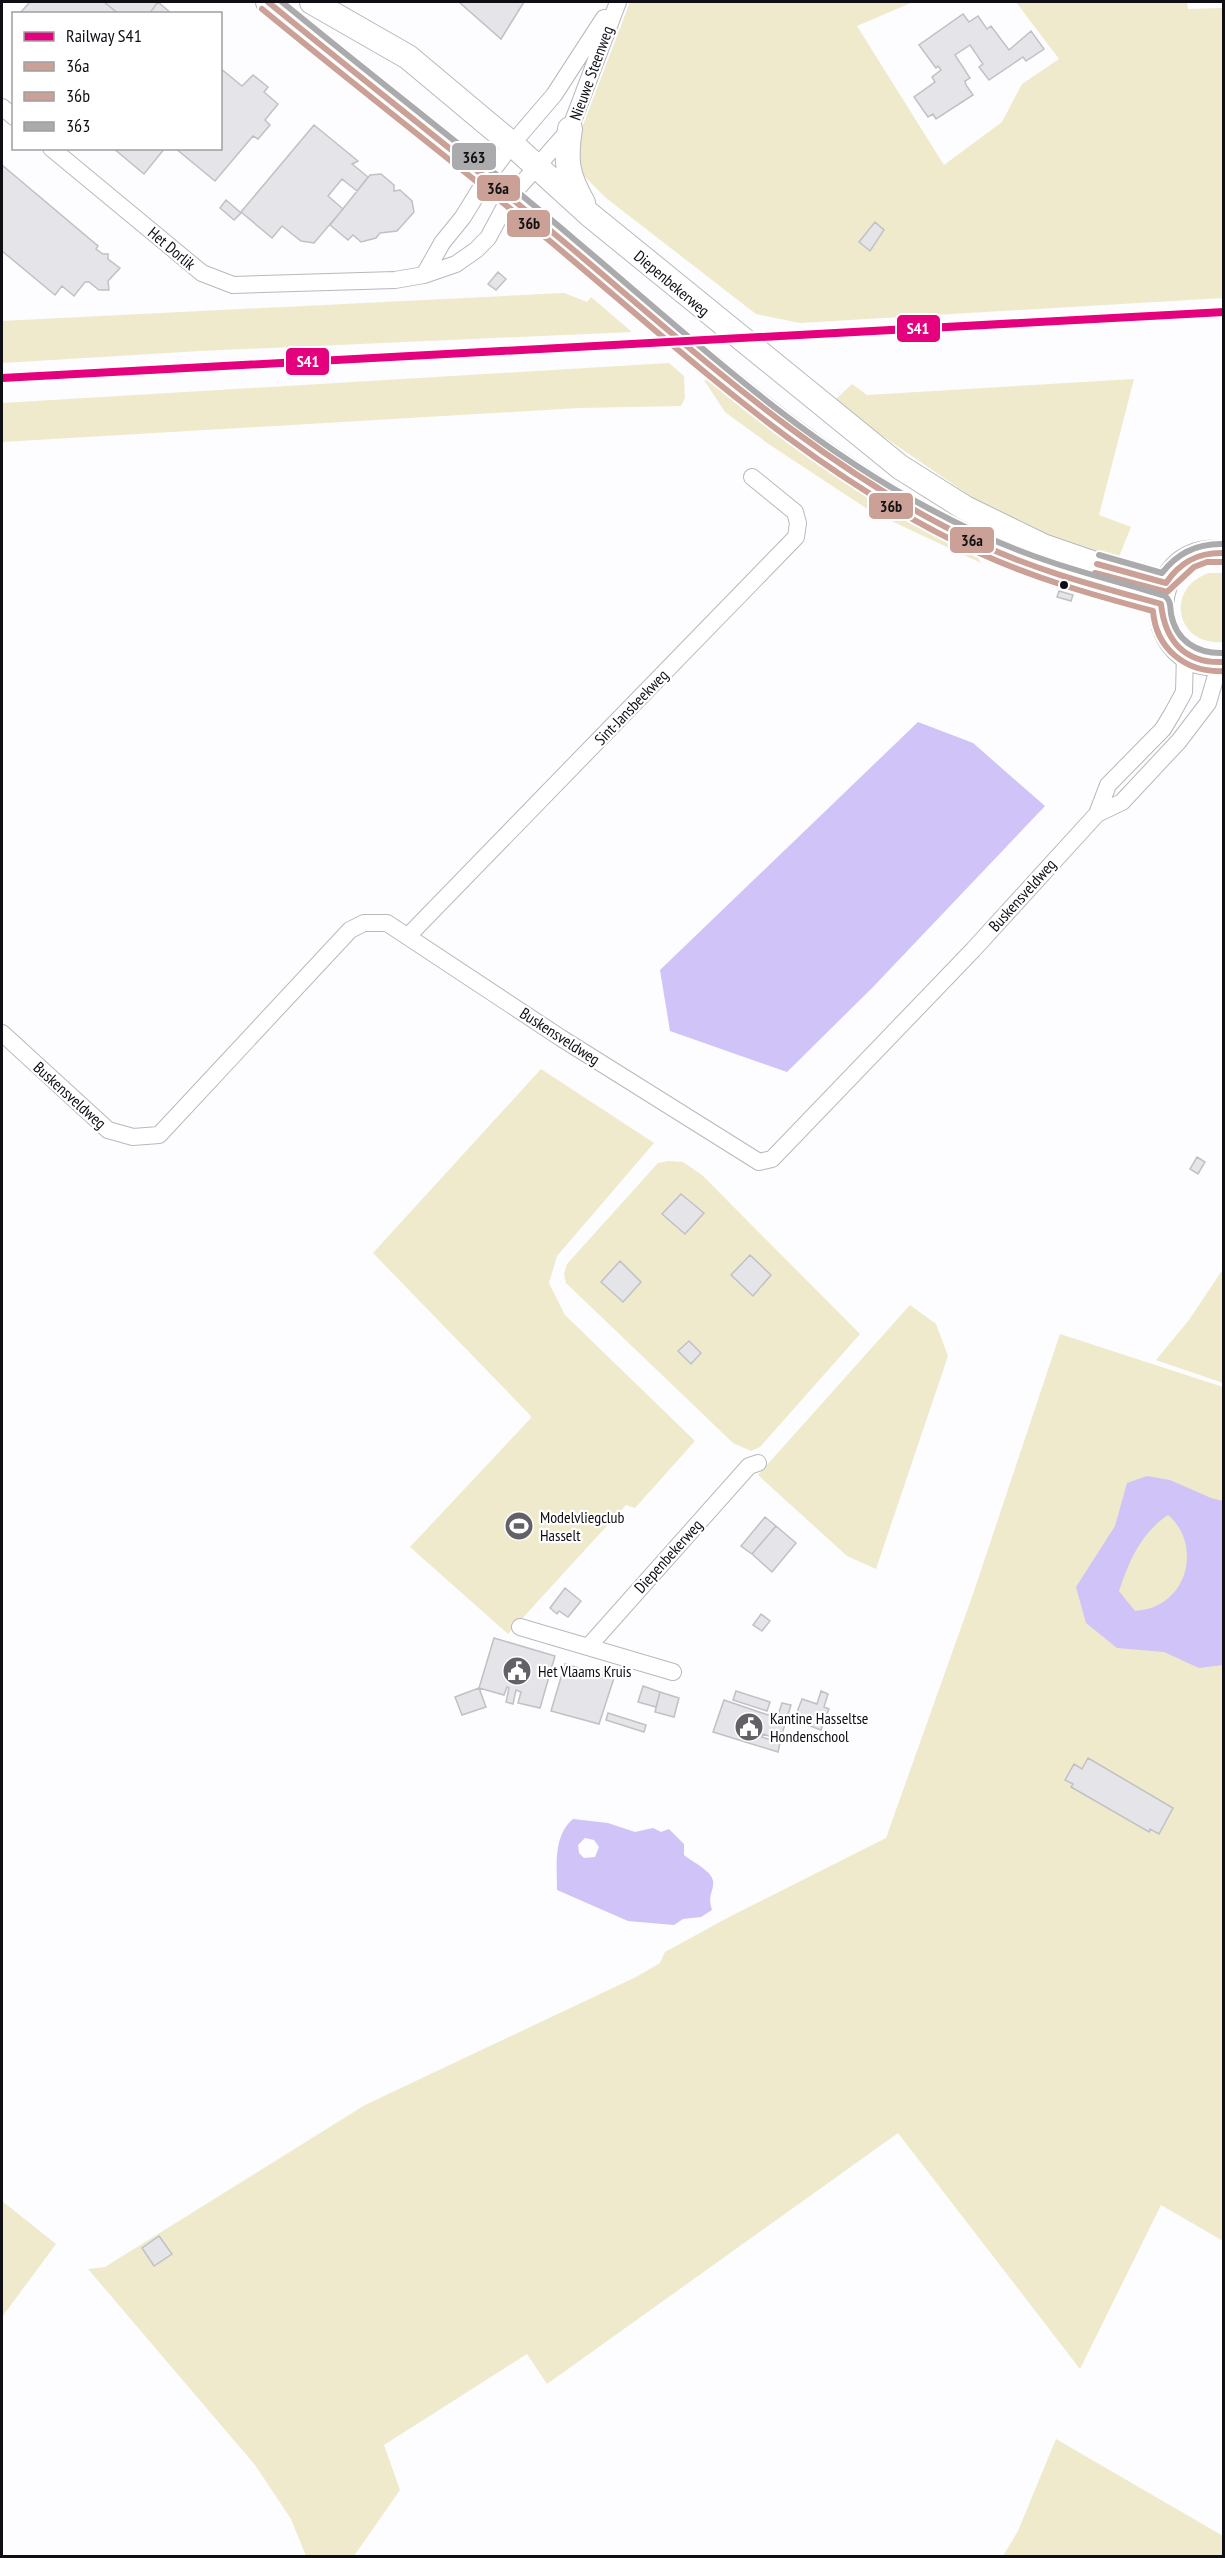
<svg xmlns="http://www.w3.org/2000/svg" width="1225" height="2558" viewBox="0 0 1225 2558" font-family="'PT Sans Narrow',sans-serif">
	<style>
		.green { fill: #efeacb }
		.water { fill: #cfc3f8; fill-rule: evenodd }
		.building { fill: #e5e4e8; stroke: #c1c0c4; stroke-width: 1.5 }
		.lines { fill: none; stroke-linecap: round; stroke-linejoin: round }
		.minor-casing { stroke: #b9b8bc; stroke-width: 18 }
		.secondary-casing { stroke: #b9b8bc; stroke-width: 26 }
		.minor { stroke: #fff; stroke-width: 16 }
		.secondary { stroke: #fff; stroke-width: 24 }
		.bus-1-casing { stroke: #fff; stroke-width: 10 }
		.bus-2-casing { stroke: #fff; stroke-width: 10 }
		.bus-3-casing { stroke: #fff; stroke-width: 10 }
		.bus-1 { stroke: #caa097; stroke-width: 6 }
		.bus-2 { stroke: #caa097; stroke-width: 6 }
		.bus-3 { stroke: #ababad; stroke-width: 6 }
		.rail-1-casing { stroke: #fff; stroke-width: 12 }
		.rail-1 { stroke: #e5007d; stroke-width: 8 }
		.bus-dot { fill: #100e15; stroke: #fff; stroke-width: 2 }
		.labels { text-anchor: middle; dominant-baseline: central; stroke-width: 4.5; stroke-linejoin: round; paint-order: stroke }
		.street-label { font-size: 16px; fill: #100e15; stroke: #fff }
		.poi-label { font-size: 16px; fill: #100e15; stroke: #fff; text-anchor: start }
		.line-badge { stroke: #fff; stroke-width: 2 }
		.badge-label { font-size: 16px; text-anchor: middle; font-weight: bold; fill: #fff }
		.pale-badge-label { font-size: 16px; text-anchor: middle; font-weight: bold; fill: #111 }
	</style>
	<rect width="100%" height="100%" fill="#fdfcfe"/>
	<path class="green" d="M 630,2 L 913,2 L 857,26 L 944,165 L 1002,122 L 1022,84 L 1059,59 L 1016,2 L 1187,2 L 1188,9 L 1223,8 L 1223,298 L 800,323 L 756,314 L 606,198 L 578,170 L 580,133 Z
		M 564,293 L 587,302 L 591,297 L 632,332 L 200,351 L 2,363 L 2,321 Z
		M 669,363 L 684,376 L 685,398 L 681,406 L 579,408 L 2,442 L 2,403 Z
		M 1134,379 L 1099,515 L 1131,527 L 1118,559 L 1064,542 L 979,502 L 833,402 L 852,384 L 867,395 Z
		M 704,380 L 724,383 L 976,553 L 981,563 L 872,512 L 770,445 L 725,412 Z
		M 1209,573 L 1223,573 L 1223,642 C 1176,646 1164,588 1209,573 Z
		M 541,1069 L 654,1143 L 557,1256 L 549,1283 L 565,1315 L 695,1441 L 635,1508 L 626,1505 L 508,1634 L 410,1547 L 531,1418 L 530,1415 L 373,1253 Z
		M 668,1161 L 683,1162 L 702,1175 L 860,1334 L 760,1447 L 751,1451 L 733,1443 L 566,1283 L 564,1274 L 567,1264 L 658,1163 Z
		M 1223,1269 L 1224,1383 L 1223,1383 L 1156,1360 L 1189,1320 Z
		M 910,1305 L 936,1324 L 948,1356 L 876,1569 L 847,1556 L 758,1475 Z
		M 1060,1334 L 1223,1387 L 1223,2241 L 1161,2205 L 1080,2369 L 898,2133 L 547,2384 L 527,2354 L 384,2445 L 400,2490 L 354,2556 L 306,2556 L 291,2519 L 255,2465 L 88,2269 L 105,2267 L 365,2105 L 636,1977 L 660,1963 L 665,1952 L 731,1916 L 886,1838 L 973,1594 Z
		M 2,2201 L 56,2244 L 2,2317 Z
		M 1056,2439 L 1223,2536 L 1223,2556 L 1003,2556 L 1018,2531 Z"/>
	<path class="water" d="M 918,722 L 973,743 L 1045,806 L 873,987 L 787,1072 L 670,1031 L 660,970 Z
		M 1147,1476 L 1170,1480 L 1211,1498 L 1223,1501 L 1223,1665 L 1199,1668 L 1164,1652 L 1117,1648 L 1086,1623 L 1076,1587 L 1115,1526 L 1127,1483 ZM 1168,1515 C 1197,1539 1192,1588 1158,1605 C 1151,1609 1142,1610 1135,1611 L 1119,1591 C 1129,1561 1141,1533 1168,1515 Z
		M 573,1819 L 608,1823 L 635,1832 L 653,1828 L 661,1832 L 669,1829 L 684,1844 L 684,1855 C 691,1861 712,1871 713,1881 C 714,1893 707,1894 712,1910 L 701,1917 L 683,1919 L 674,1925 L 628,1921 L 557,1890 C 557,1866 553,1836 573,1819 ZM 585,1838 L 594,1840 L 599,1847 L 595,1857 L 584,1858 L 579,1853 L 578,1845 Z"/>
	<path class="building" d="M 30,2 L 104,2 L 119,14 L 19,14 Z
		M 104,2 L 158,2 L 149,14 L 119,14 Z
		M 158,2 L 172,14 L 149,14 Z
		M 459,2 L 524,2 L 501,39 Z
		M 963,14 L 969,22 L 978,16 L 987,29 L 991,26 L 1009,50 L 1031,31 L 1044,49 L 1026,61 L 1023,57 L 989,80 L 979,67 L 983,64 L 970,45 L 955,55 L 970,78 L 965,81 L 966,85 L 973,95 L 936,119 L 933,114 L 928,117 L 914,97 L 935,82 L 932,77 L 941,70 L 938,66 L 936,68 L 919,45 Z
		M 220,68 L 242,86 L 253,75 L 268,87 L 264,92 L 278,104 L 265,120 L 270,125 L 258,139 L 253,136 L 215,181 L 175,148 L 220,148 Z
		M 314,125 L 358,161 L 352,164 L 368,177 L 357,191 L 342,179 L 328,196 L 343,209 L 314,243 L 301,241 L 282,226 L 272,238 L 241,212 Z
		M 113,148 L 165,148 L 144,174 Z
		M 2,165 L 98,246 L 96,249 L 103,254 L 108,254 L 108,259 L 120,268 L 108,281 L 109,290 L 99,290 L 89,282 L 85,282 L 74,296 L 62,286 L 55,295 L 2,251 Z
		M 381,174 L 394,185 L 394,191 L 400,190 L 412,201 L 414,212 L 397,231 L 380,233 L 376,238 L 361,242 L 353,235 L 348,240 L 330,225 L 370,175 Z
		M 226,200 L 241,213 L 234,220 L 220,208 Z
		M 875,222 L 884,230 L 870,251 L 859,242 Z
		M 498,272 L 506,279 L 496,290 L 488,284 Z
		M 1059,591 L 1073,595 L 1071,601 L 1057,597 Z
		M 1197,1157 L 1205,1162 L 1198,1174 L 1190,1169 Z
		M 681,1194 L 704,1213 L 685,1234 L 662,1214 Z
		M 750,1255 L 771,1275 L 753,1296 L 731,1275 Z
		M 620,1261 L 641,1282 L 623,1302 L 601,1282 Z
		M 689,1341 L 701,1353 L 691,1364 L 678,1351 Z
		M 765,1517 L 776,1526 L 752,1554 L 741,1546 Z
		M 776,1526 L 796,1543 L 772,1572 L 752,1554 Z
		M 565,1588 L 581,1601 L 568,1617 L 559,1611 L 557,1614 L 550,1608 Z
		M 761,1614 L 770,1621 L 762,1631 L 753,1625 Z
		M 494,1638 L 555,1656 L 540,1708 L 518,1703 L 521,1692 L 516,1690 L 513,1704 L 506,1702 L 509,1688 L 507,1687 L 504,1695 L 479,1688 Z
		M 565,1664 L 614,1678 L 599,1724 L 551,1711 Z
		M 643,1686 L 660,1692 L 656,1707 L 638,1702 Z
		M 479,1688 L 486,1707 L 462,1715 L 455,1697 Z
		M 736,1691 L 770,1702 L 767,1711 L 733,1700 Z
		M 821,1691 L 828,1694 L 824,1707 L 829,1709 L 821,1730 L 794,1720 L 802,1699 L 817,1704 Z
		M 660,1692 L 679,1698 L 674,1717 L 655,1712 Z
		M 724,1700 L 777,1718 L 782,1703 L 791,1705 L 780,1740 L 763,1734 L 762,1737 L 780,1743 L 778,1752 L 713,1732 Z
		M 608,1713 L 646,1725 L 644,1732 L 606,1720 Z
		M 1088,1758 L 1173,1808 L 1159,1834 L 1150,1829 L 1149,1832 L 1071,1787 L 1073,1784 L 1065,1780 L 1074,1764 L 1082,1769 Z
		M 159,2236 L 172,2254 L 154,2266 L 142,2248 Z"/>
	<g class="lines">
		<g class="minor-casing">
			<path id="minor" d="M 2,107 L 14,117
				M 51,148 L 202,273 L 233,285 L 395,280 L 424,275 L 456,264 L 476,250 L 488,238 L 510,197 L 570,129 L 618,2
				M 424,275 L 442,243 L 463,217 L 487,178 L 512,144 L 554,95 L 604,18
				M 1097,814 L 1122,802 L 1179,741 L 1208,703 L 1220,662
				M 409,935 L 796,537 L 798,523 L 795,512 L 752,477
				M 2,1033 L 108,1130 L 133,1137 L 159,1135 L 350,930 L 364,923 L 387,923 L 561,1038 L 759,1162 L 772,1159 L 973,950 L 1097,814 L 1108,785 L 1163,729 L 1172,714 L 1184,692 L 1185,654
				M 520,1627 L 588,1647
				M 673,1672 L 588,1647 L 749,1466 L 758,1463"/>
		</g>
		<g class="secondary-casing">
			<path id="secondary" d="M 268,2 C 363,81 461,157 557,236 C 690,347 820,472 980,544 C 1038,570 1099,587 1161,604
				M 312,2 L 408,57 L 512,144 L 590,215 L 900,467 L 965,508 L 1043,546 L 1124,574 L 1166,583
				M 570,129 C 565,161 567,175 583,203
				M 1224,553 C 1136,544 1145,676 1224,662"/>
		</g>
		<use href="#minor" class="minor"/>
		<use href="#secondary" class="secondary"/>
		<g class="bus-1-casing">
			<path id="bus-1" d="M 268,2 C 364,81 462,157 557,236 C 691,348 819,469 980,544 C 1037,571 1100,587 1161,604 C 1165,641 1185,664 1224,662
				M 1097,564 L 1166,583 C 1180,562 1198,552 1224,553"/>
		</g>
		<g class="bus-2-casing">
			<path id="bus-2" d="M 262,9 C 358,88 455,163 551,242 C 686,355 815,478 977,552 C 1033,578 1093,595 1153,611 C 1156,649 1186,673 1224,671
				M 1095,573 L 1167,592 L 1194,567 L 1207,562 L 1224,562"/>
		</g>
		<g class="bus-3-casing">
			<path id="bus-3" d="M 282,2 C 379,82 479,158 575,240 C 687,334 797,439 928,508 C 967,529 1008,548 1051,562 C 1089,575 1127,584 1165,596 C 1171,601 1170,606 1171,614 C 1176,641 1197,654 1224,653
				M 1099,555 L 1162,573 C 1178,552 1198,543 1224,544"/>
		</g>
		<use href="#bus-1" class="bus-1"/>
		<use href="#bus-2" class="bus-2"/>
		<use href="#bus-3" class="bus-3"/>
		<g class="rail-1-casing">
			<path id="rail-1" d="M 2,378 L 1224,312"/>
		</g>
		<use href="#rail-1" class="rail-1"/>
	</g>
	<defs>
		<g id="stadium-disc" transform="scale(1.5)"><circle r="9.5" fill="#636167" stroke="#fff"/><path d="M0-5a6.5 5 0 1 0 0 10a6.5 5 0 1 0 0-10ZM-3.5-1.8h7v3.6h-7Z" fill="#fff"/></g>
		<g id="civic-disc" transform="scale(1.5)"><circle r="9.5" fill="#636167" stroke="#fff"/><path d="M-.6-6.5H3V-4.5H.6V-3L4-1V1h2V6H-6V1h2V-1L-.6-3ZM-1.2 2.5V6h2.4V2.5Z" fill="#fff"/></g>
	</defs>
	<g fill-rule="evenodd">
		<use href="#stadium-disc" x="519" y="1526"/>
		<use href="#civic-disc" x="517" y="1671"/>
		<use href="#civic-disc" x="749" y="1727"/>
	</g>
	<circle class="bus-dot" cx="1064" cy="585" r="5"/>
	<g class="labels">
		<g class="street-label">
			<text transform="translate(591 73) rotate(-70)">Nieuwe Steenweg</text>
			<text transform="translate(172 248) rotate(40)">Het Dorlik</text>
			<text transform="translate(672 283) rotate(40)">Diepenbekerweg</text>
			<text transform="translate(631 707) rotate(-46)">Sint-Jansbeekweg</text>
			<text transform="translate(1022 895) rotate(-48)">Buskensveldweg</text>
			<text transform="translate(560 1036) rotate(33)">Buskensveldweg</text>
			<text transform="translate(70 1095) rotate(42)">Buskensveldweg</text>
			<text transform="translate(668 1556) rotate(-48)">Diepenbekerweg</text>
		</g>
		<g class="poi-label">
			<text x="540" y="1517">Modelvliegclub<tspan x="540" dy="18">Hasselt</tspan></text>
			<text x="538" y="1671">Het Vlaams Kruis</text>
			<text x="770" y="1718">Kantine Hasseltse<tspan x="770" dy="18">Hondenschool</tspan></text>
		</g>
	</g>
	<g class="line-badge">
		<rect x="451" y="142" width="46" height="29" rx="6" fill="#ababad"/>
		<rect x="476" y="174" width="45" height="28" rx="6" fill="#caa097"/>
		<rect x="506" y="209" width="45" height="29" rx="6" fill="#caa097"/>
		<rect x="896" y="314" width="45" height="29" rx="6" fill="#e5007d"/>
		<rect x="285" y="347" width="45" height="29" rx="6" fill="#e5007d"/>
		<rect x="868" y="492" width="46" height="28" rx="6" fill="#caa097"/>
		<rect x="949" y="526" width="46" height="28" rx="6" fill="#caa097"/>
	</g>
	<g class="badge-label">
		<text x="918" y="334">S41</text>
		<text x="308" y="367">S41</text>
	</g>
	<g class="pale-badge-label">
		<text x="474" y="163">363</text>
		<text x="498" y="194">36a</text>
		<text x="529" y="229">36b</text>
		<text x="891" y="512">36b</text>
		<text x="972" y="546">36a</text>
	</g>
	<rect width="1225" height="2558" fill="none" stroke="#100e15" stroke-width="6"/>
	<rect x="12" y="12" width="210" height="138" fill="#ffffff" stroke="#9f9fa1" stroke-width="1.5"/>
	<rect x="24" y="32" width="30" height="9" fill="#e5007d" stroke="#9f9fa1" stroke-width="1.5"/>
	<text x="66" y="42" font-size="18" fill="#100e15">Railway S41</text>
	<rect x="24" y="62" width="30" height="9" fill="#caa097" stroke="#9f9fa1" stroke-width="1.5"/>
	<text x="66" y="72" font-size="18" fill="#100e15">36a</text>
	<rect x="24" y="92" width="30" height="9" fill="#caa097" stroke="#9f9fa1" stroke-width="1.5"/>
	<text x="66" y="102" font-size="18" fill="#100e15">36b</text>
	<rect x="24" y="122" width="30" height="9" fill="#ababad" stroke="#9f9fa1" stroke-width="1.5"/>
	<text x="66" y="132" font-size="18" fill="#100e15">363</text>
</svg>
